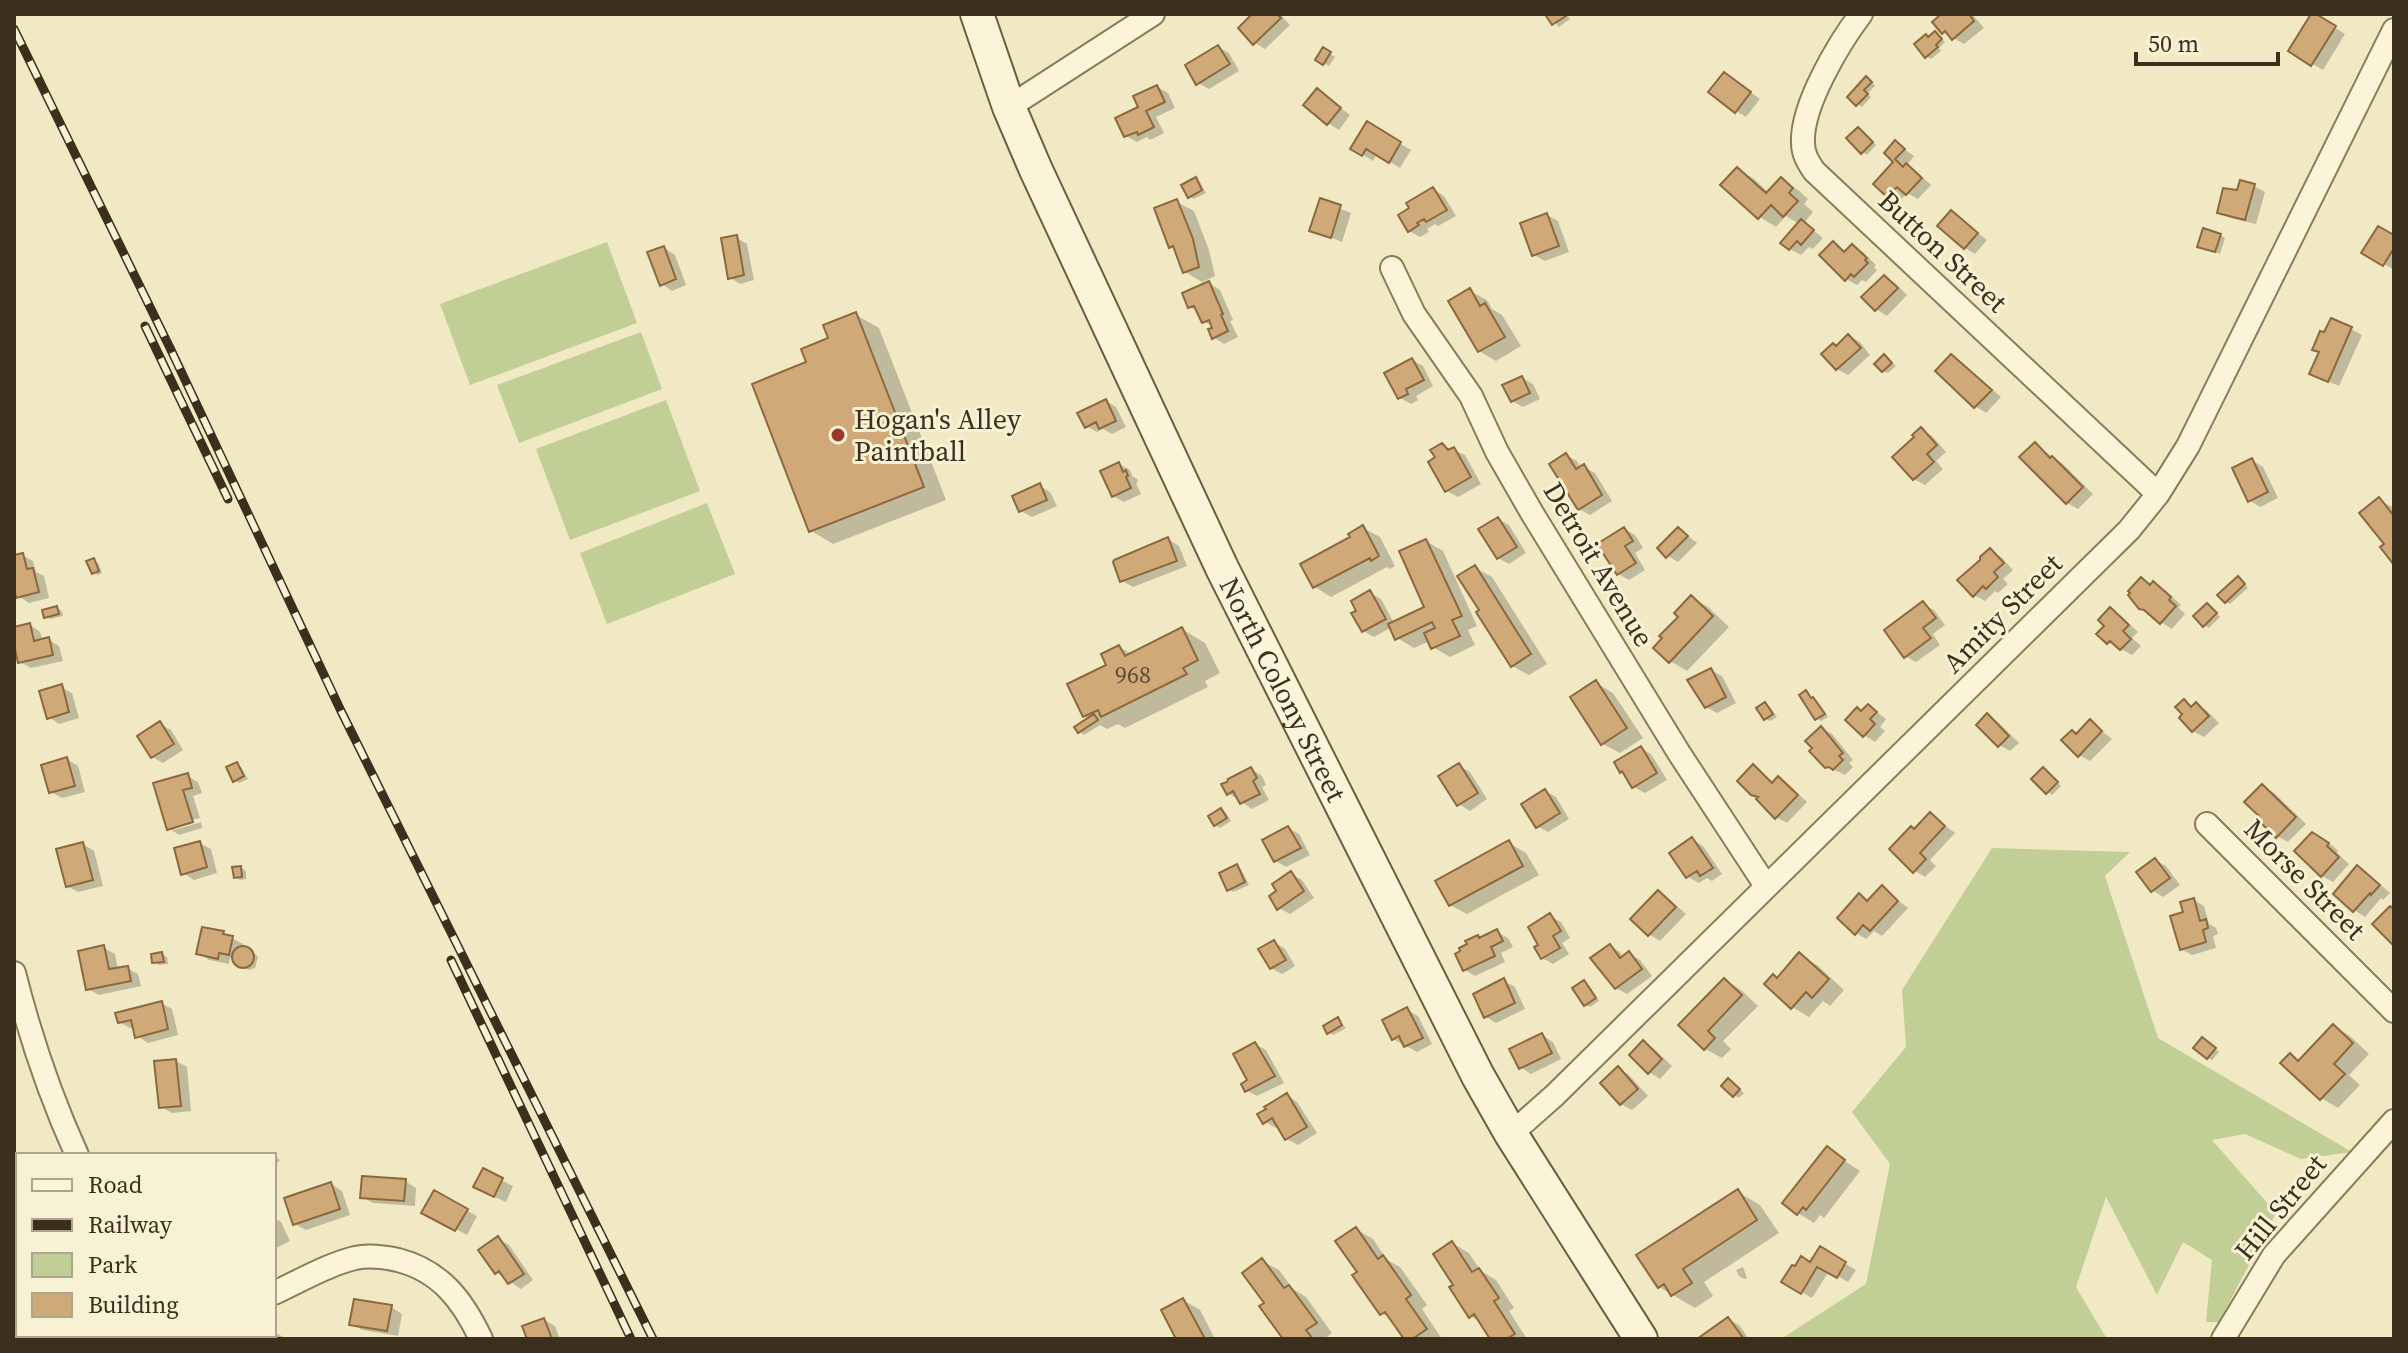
<svg xmlns="http://www.w3.org/2000/svg" width="2408" height="1353" viewBox="0 0 2408 1353" font-family="'Source Serif 4',serif">
	<style>
		.green { fill: #c1cf97 }
		.shadow { fill: #0003 }
		.building { fill: #d0a978; stroke: #8c683e; stroke-width: 2 }
		.lines { fill: none; stroke-linecap: round; stroke-linejoin: round }
		.street-casing { stroke: #8c7b59; stroke-width: 26 }
		.secondary-casing { stroke: #6d5c3d; stroke-width: 36 }
		.street { stroke: #faf5d8; stroke-width: 22 }
		.secondary { stroke: #faf5d8; stroke-width: 32 }
		.rail-casing { stroke: #3b301e; stroke-width: 9 }
		.rail { stroke: #f7f2d4; stroke-width: 6; stroke-dasharray: 18; stroke-linecap: butt }
		.poi-dot { fill: #9d3727; stroke: #f7f2d4; stroke-width: 3 }
		.labels { text-anchor: middle; dominant-baseline: central; stroke-width: 6; stroke-linejoin: round; paint-order: stroke }
		.number-label { font-size: 24px; fill: #604e34 }
		.street-label { font-size: 28px; fill: #3b301e; stroke: #f7f2d4 }
		.poi-label { font-size: 28px; fill: #3b301e; stroke: #f7f2d4; text-anchor: start }
	</style>
	<rect width="100%" height="100%" fill="#f0e9c4"/>
	<path class="green" d="M 607,242 L 637,323 L 470,385 L 440,304 Z
		M 641,332 L 662,389 L 519,443 L 497,385 Z
		M 666,400 L 700,491 L 570,540 L 536,449 Z
		M 707,503 L 735,574 L 607,624 L 580,553 Z
		M 1992,848 L 2130,852 L 2105,876 L 2158,1038 L 2352,1152 L 2301,1159 L 2245,1134 L 2212,1140 L 2276,1213 L 2219,1322 L 2206,1322 L 2212,1260 L 2183,1242 L 2157,1295 L 2106,1197 L 2076,1287 L 2107,1339 L 1781,1339 L 1866,1284 L 1890,1164 L 1852,1112 L 1906,1047 L 1902,990 Z"/>
	<path class="shadow" d="M 1255,14 L 1280,14 L 1290,25 L 1265,49 L 1255,43 Z
		M 1552,14 L 1566,14 L 1570,19 L 1559,27 L 1549,16 Z
		M 1944,14 L 1972,14 L 1984,28 L 1964,44 L 1943,32 Z
		M 2313,14 L 2345,34 L 2323,70 L 2290,51 Z
		M 1936,34 L 1945,42 L 1939,48 L 1941,51 L 1931,59 L 1926,56 L 1930,38 Z
		M 1218,47 L 1229,53 L 1239,71 L 1209,89 L 1198,83 Z
		M 1323,50 L 1335,57 L 1329,66 L 1317,60 Z
		M 1725,74 L 1760,99 L 1746,117 L 1736,111 Z
		M 1871,81 L 1875,86 L 1867,94 L 1871,97 L 1862,107 L 1849,97 Z
		M 1157,87 L 1168,93 L 1175,108 L 1156,117 L 1164,133 L 1150,140 L 1147,137 L 1137,142 L 1126,136 L 1140,108 Z
		M 1317,91 L 1350,115 L 1339,130 L 1328,123 Z
		M 1367,124 L 1411,150 L 1400,168 L 1377,154 L 1373,161 L 1352,148 Z
		M 1862,132 L 1876,145 L 1867,155 L 1863,152 Z
		M 1895,143 L 1914,156 L 1906,166 L 1917,172 L 1931,185 L 1918,199 L 1907,193 L 1899,202 L 1876,184 L 1897,161 L 1894,160 Z
		M 1737,169 L 1754,179 L 1769,193 L 1781,180 L 1798,190 L 1808,199 L 1804,204 L 1813,212 L 1804,223 L 1823,238 L 1813,249 L 1809,247 L 1801,255 L 1790,249 L 1783,242 L 1799,224 L 1786,216 L 1776,227 L 1760,217 L 1723,184 Z
		M 1196,179 L 1200,182 L 1206,193 L 1194,199 L 1189,196 Z
		M 2254,186 L 2265,192 L 2256,224 L 2230,218 L 2219,212 L 2239,192 Z
		M 1433,189 L 1444,196 L 1456,216 L 1438,226 L 1435,224 L 1427,229 L 1429,232 L 1420,237 L 1409,231 Z
		M 1321,201 L 1351,213 L 1342,242 L 1312,230 Z
		M 1177,202 L 1194,211 L 1209,250 L 1215,276 L 1202,282 L 1185,272 L 1176,249 L 1171,246 Z
		M 1951,212 L 1987,240 L 1975,254 L 1965,248 Z
		M 1547,215 L 1558,221 L 1569,252 L 1545,261 L 1534,255 Z
		M 2220,235 L 2225,238 L 2220,254 L 2204,248 Z
		M 2394,237 L 2394,270 L 2364,252 Z
		M 737,238 L 747,244 L 754,280 L 740,284 L 729,277 Z
		M 1833,243 L 1847,252 L 1853,246 L 1863,252 L 1876,265 L 1874,267 L 1877,270 L 1866,282 L 1862,280 L 1857,285 L 1846,279 Z
		M 664,248 L 675,255 L 686,285 L 672,291 L 662,284 Z
		M 1885,277 L 1895,283 L 1907,295 L 1887,316 L 1876,309 Z
		M 1209,283 L 1220,290 L 1233,320 L 1230,321 L 1238,337 L 1224,344 L 1213,337 L 1215,328 L 1203,321 L 1200,312 L 1190,307 Z
		M 1470,291 L 1487,300 L 1492,309 L 1502,315 L 1521,346 L 1496,361 L 1479,351 Z
		M 856,315 L 879,328 L 946,500 L 833,544 L 810,530 L 809,363 Z
		M 2351,329 L 2362,335 L 2339,386 L 2323,379 L 2321,352 Z
		M 1849,336 L 1860,342 L 1870,355 L 1848,375 L 1837,369 L 1837,347 Z
		M 1885,357 L 1896,366 L 1888,373 L 1883,371 Z
		M 1951,357 L 1962,363 L 2001,397 L 1986,413 L 1975,406 Z
		M 1412,360 L 1423,366 L 1433,386 L 1416,396 L 1418,400 L 1411,404 L 1400,398 Z
		M 1522,378 L 1533,384 L 1540,399 L 1523,407 L 1512,401 Z
		M 1106,401 L 1116,407 L 1126,427 L 1112,434 L 1103,429 L 1097,432 L 1086,426 Z
		M 1921,430 L 1932,436 L 1946,452 L 1936,461 L 1943,469 L 1925,485 L 1914,479 Z
		M 1442,445 L 1465,455 L 1481,484 L 1458,497 L 1447,491 L 1438,458 Z
		M 2035,445 L 2063,464 L 2093,494 L 2078,509 L 2067,503 Z
		M 1566,455 L 1577,461 L 1581,468 L 1584,467 L 1595,473 L 1612,501 L 1590,515 L 1579,509 Z
		M 2252,460 L 2263,467 L 2278,498 L 2260,507 L 2249,500 Z
		M 1119,464 L 1130,470 L 1132,476 L 1137,479 L 1138,482 L 1136,483 L 1141,494 L 1124,502 L 1113,496 Z
		M 1040,486 L 1050,492 L 1057,506 L 1032,517 L 1021,511 Z
		M 2379,500 L 2394,508 L 2394,562 L 2387,544 Z
		M 1498,519 L 1509,525 L 1526,553 L 1509,564 L 1498,558 Z
		M 1363,528 L 1380,537 L 1395,566 L 1390,569 L 1387,567 L 1331,597 L 1315,587 Z
		M 1624,529 L 1635,535 L 1643,548 L 1635,553 L 1645,570 L 1629,580 L 1618,574 Z
		M 1679,529 L 1697,543 L 1678,562 L 1668,556 Z
		M 1168,539 L 1179,546 L 1187,566 L 1133,587 L 1122,581 Z
		M 1426,541 L 1443,551 L 1477,626 L 1468,630 L 1475,645 L 1450,657 L 1433,647 L 1430,641 L 1414,648 L 1397,638 L 1390,628 L 1374,637 L 1363,631 L 1370,593 L 1381,599 L 1394,623 L 1427,607 Z
		M 1990,551 L 2001,557 L 2013,570 L 2003,579 L 2008,584 L 1998,593 L 1995,591 L 1985,601 L 1974,595 Z
		M 22,555 L 33,561 L 36,572 L 44,576 L 49,598 L 29,603 L 18,596 L 14,578 L 14,557 Z
		M 94,561 L 98,563 L 102,573 L 98,575 L 93,572 Z
		M 1475,568 L 1492,577 L 1547,664 L 1529,675 L 1512,666 L 1482,611 Z
		M 2141,580 L 2165,590 L 2181,605 L 2178,607 L 2185,614 L 2172,629 L 2161,622 Z
		M 2242,581 L 2248,588 L 2230,604 L 2226,602 Z
		M 1691,597 L 1708,607 L 1729,627 L 1687,671 L 1670,661 L 1681,617 Z
		M 1923,604 L 1934,610 L 1945,625 L 1933,634 L 1940,645 L 1916,662 L 1905,656 Z
		M 57,608 L 62,611 L 63,616 L 50,619 L 45,616 Z
		M 2212,608 L 2220,617 L 2209,628 L 2204,625 Z
		M 2110,610 L 2121,616 L 2138,632 L 2132,638 L 2141,646 L 2132,655 L 2108,642 L 2107,626 Z
		M 30,625 L 40,632 L 43,641 L 48,639 L 59,646 L 63,661 L 31,668 L 20,662 L 14,629 Z
		M 1182,629 L 1205,643 L 1220,673 L 1205,681 L 1208,687 L 1125,728 L 1118,724 L 1107,729 L 1100,725 L 1084,735 L 1080,732 L 1090,719 L 1084,716 L 1119,647 L 1132,654 Z
		M 1711,670 L 1722,676 L 1736,703 L 1717,713 L 1706,707 Z
		M 1596,683 L 1613,693 L 1643,738 L 1620,753 L 1603,744 Z
		M 61,687 L 72,693 L 79,718 L 59,724 L 49,717 Z
		M 1806,693 L 1818,702 L 1828,717 L 1821,721 L 1817,718 Z
		M 2184,702 L 2193,707 L 2196,704 L 2207,711 L 2219,723 L 2204,737 L 2193,731 L 2182,718 Z
		M 1766,704 L 1770,707 L 1777,717 L 1770,721 L 1765,718 Z
		M 1868,706 L 1886,719 L 1880,727 L 1885,731 L 1875,742 L 1864,735 L 1863,712 Z
		M 1988,716 L 1998,722 L 2019,743 L 2010,751 L 1999,745 Z
		M 2090,722 L 2112,739 L 2090,761 L 2079,755 L 2078,735 Z
		M 160,724 L 171,730 L 183,750 L 163,763 L 152,757 Z
		M 1821,728 L 1832,734 L 1853,760 L 1849,763 L 1853,767 L 1845,775 L 1826,766 Z
		M 1641,748 L 1651,754 L 1667,780 L 1645,793 L 1634,787 L 1626,774 L 1622,771 Z
		M 67,759 L 78,766 L 85,792 L 62,798 L 51,792 Z
		M 237,764 L 241,767 L 248,779 L 239,783 L 234,780 Z
		M 1459,766 L 1470,772 L 1487,799 L 1470,811 L 1459,804 Z
		M 1753,767 L 1774,783 L 1779,778 L 1789,785 L 1807,802 L 1787,823 L 1776,817 Z
		M 1251,769 L 1262,776 L 1266,785 L 1262,787 L 1269,800 L 1252,809 L 1228,793 Z
		M 2048,772 L 2061,786 L 2052,795 L 2048,792 Z
		M 187,776 L 198,782 L 202,793 L 193,796 L 200,818 L 174,825 L 174,830 L 201,822 L 202,828 L 179,835 L 169,828 Z
		M 2262,786 L 2273,792 L 2306,824 L 2288,842 L 2277,836 Z
		M 1545,791 L 1556,797 L 1569,819 L 1548,832 L 1537,826 Z
		M 1221,811 L 1226,813 L 1231,821 L 1220,828 L 1215,825 Z
		M 1930,814 L 1955,833 L 1930,860 L 1936,866 L 1925,877 L 1915,871 L 1915,830 Z
		M 1288,828 L 1299,834 L 1310,855 L 1286,867 L 1276,861 Z
		M 2312,834 L 2333,846 L 2338,851 L 2337,853 L 2349,864 L 2333,882 L 2322,876 Z
		M 1693,840 L 1703,846 L 1722,874 L 1712,881 L 1707,878 L 1699,883 L 1688,877 L 1672,853 Z
		M 200,843 L 211,849 L 217,873 L 194,880 L 183,873 Z
		M 1509,843 L 1526,853 L 1539,875 L 1467,914 L 1450,905 Z
		M 83,844 L 94,851 L 103,886 L 78,892 L 67,886 Z
		M 2155,860 L 2166,866 L 2180,885 L 2163,897 L 2152,890 Z
		M 1237,867 L 1241,869 L 1249,885 L 1233,892 L 1229,889 Z
		M 2358,867 L 2368,874 L 2390,893 L 2383,900 L 2381,898 L 2365,917 L 2354,910 Z
		M 241,868 L 246,871 L 246,879 L 240,880 L 235,877 Z
		M 1291,874 L 1302,880 L 1314,898 L 1290,914 L 1279,908 Z
		M 1882,888 L 1908,908 L 1882,936 L 1874,931 L 1866,939 L 1856,933 L 1860,896 L 1870,902 Z
		M 1658,893 L 1669,899 L 1686,914 L 1660,941 L 1650,935 L 1633,919 Z
		M 2194,900 L 2204,906 L 2209,924 L 2216,928 L 2218,934 L 2213,936 L 2216,948 L 2192,955 L 2181,949 L 2185,914 Z
		M 1550,916 L 1561,922 L 1570,938 L 1562,943 L 1569,954 L 1553,964 L 1542,958 L 1541,945 Z
		M 1497,932 L 1508,938 L 1513,947 L 1501,953 L 1505,962 L 1475,976 L 1465,970 L 1481,940 Z
		M 223,933 L 243,944 L 242,949 L 254,953 L 258,957 L 255,968 L 249,970 L 236,965 L 234,959 L 230,958 L 229,964 L 209,960 L 199,953 Z
		M 1274,942 L 1285,949 L 1295,966 L 1282,974 L 1271,968 Z
		M 1610,946 L 1620,952 L 1624,958 L 1630,954 L 1640,960 L 1652,976 L 1627,994 L 1616,988 Z
		M 104,948 L 115,954 L 118,970 L 127,968 L 138,974 L 141,986 L 99,995 L 88,989 Z
		M 162,954 L 167,957 L 168,964 L 159,965 L 154,962 Z
		M 1800,955 L 1817,965 L 1844,990 L 1830,1006 L 1823,1001 L 1809,1017 L 1792,1007 L 1778,979 Z
		M 1725,980 L 1741,990 L 1758,1006 L 1723,1041 L 1731,1049 L 1722,1058 L 1705,1049 L 1681,1025 Z
		M 1504,981 L 1515,987 L 1525,1009 L 1496,1023 L 1486,1017 Z
		M 1584,982 L 1589,985 L 1599,1001 L 1590,1007 L 1585,1004 Z
		M 161,1003 L 172,1009 L 178,1035 L 148,1043 L 137,1036 L 134,1027 L 130,1028 L 119,1022 Z
		M 1407,1010 L 1418,1016 L 1432,1044 L 1417,1052 L 1393,1039 Z
		M 1338,1019 L 1346,1028 L 1333,1035 L 1329,1032 Z
		M 2334,1026 L 2350,1036 L 2369,1054 L 2349,1075 L 2360,1085 L 2338,1108 L 2321,1098 L 2290,1055 L 2301,1061 Z
		M 1542,1035 L 1553,1042 L 1561,1059 L 1531,1074 L 1520,1067 Z
		M 2207,1042 L 2219,1052 L 2212,1060 L 2208,1058 Z
		M 1644,1043 L 1654,1049 L 1672,1066 L 1660,1079 L 1649,1072 Z
		M 1255,1044 L 1266,1050 L 1284,1083 L 1257,1096 L 1246,1090 Z
		M 176,1061 L 187,1067 L 191,1111 L 172,1113 L 161,1107 Z
		M 1618,1069 L 1629,1075 L 1648,1096 L 1632,1110 L 1621,1104 Z
		M 1733,1083 L 1744,1093 L 1739,1098 L 1734,1095 Z
		M 1287,1095 L 1297,1102 L 1317,1133 L 1298,1145 L 1287,1139 L 1279,1126 L 1276,1128 L 1265,1122 Z
		M 1827,1149 L 1860,1171 L 1824,1218 L 1820,1215 L 1814,1223 L 1798,1213 Z
		M 271,1153 L 275,1156 L 280,1160 L 274,1167 L 274,1155 L 269,1155 Z
		M 483,1171 L 513,1186 L 506,1202 L 486,1193 Z
		M 405,1181 L 416,1188 L 415,1206 L 373,1203 L 362,1197 Z
		M 331,1184 L 342,1191 L 350,1215 L 306,1230 L 295,1224 Z
		M 1738,1192 L 1760,1205 L 1779,1233 L 1704,1282 L 1713,1296 L 1695,1308 L 1659,1287 Z
		M 434,1193 L 477,1216 L 467,1235 L 424,1212 Z
		M 274,1218 L 281,1222 L 290,1241 L 274,1249 Z
		M 1356,1229 L 1373,1239 L 1387,1260 L 1400,1267 L 1427,1305 L 1422,1309 L 1442,1339 L 1406,1339 L 1393,1320 L 1382,1313 L 1359,1272 Z
		M 498,1239 L 509,1245 L 533,1280 L 521,1289 L 496,1272 Z
		M 1452,1243 L 1469,1253 L 1481,1271 L 1496,1280 L 1514,1308 L 1509,1311 L 1527,1339 L 1492,1339 L 1482,1323 L 1470,1316 L 1456,1285 Z
		M 1820,1249 L 1856,1270 L 1848,1282 L 1829,1271 L 1812,1298 L 1784,1282 L 1811,1264 Z
		M 1262,1261 L 1279,1270 L 1293,1289 L 1306,1297 L 1332,1333 L 1324,1339 L 1285,1339 L 1266,1303 Z
		M 1743,1267 L 1747,1278 L 1744,1279 L 1739,1276 L 1736,1270 Z
		M 1183,1300 L 1200,1310 L 1215,1339 L 1178,1339 Z
		M 391,1307 L 402,1314 L 398,1336 L 362,1330 L 352,1324 Z
		M 1728,1319 L 1739,1325 L 1749,1339 L 1700,1339 Z
		M 544,1320 L 555,1326 L 560,1339 L 529,1339 Z
		M 276,1333 L 287,1339 L 263,1339 L 274,1335 Z"/>
	<path class="building" d="M 1252,14 L 1277,14 L 1281,18 L 1253,45 L 1238,28 Z
		M 1548,14 L 1565,14 L 1566,16 L 1552,25 L 1546,16 Z
		M 1941,14 L 1969,14 L 1974,21 L 1952,40 L 1945,31 L 1942,34 L 1932,22 Z
		M 2311,14 L 2316,14 L 2336,26 L 2311,66 L 2288,51 Z
		M 1935,31 L 1942,39 L 1936,45 L 1938,47 L 1925,58 L 1914,44 L 1926,34 L 1928,37 Z
		M 1218,45 L 1230,64 L 1196,85 L 1185,65 Z
		M 1323,47 L 1331,52 L 1323,65 L 1315,60 Z
		M 1724,72 L 1751,92 L 1735,113 L 1708,92 Z
		M 1866,76 L 1872,82 L 1864,90 L 1868,94 L 1856,106 L 1847,97 Z
		M 1157,85 L 1165,102 L 1146,111 L 1154,127 L 1138,135 L 1137,132 L 1124,137 L 1115,118 L 1138,107 L 1133,96 Z
		M 1317,88 L 1341,108 L 1327,125 L 1303,105 Z
		M 1367,121 L 1401,142 L 1389,163 L 1366,149 L 1362,156 L 1350,149 Z
		M 1858,127 L 1873,142 L 1861,154 L 1846,138 Z
		M 1895,140 L 1905,149 L 1895,159 L 1903,167 L 1906,163 L 1922,178 L 1906,195 L 1897,187 L 1887,197 L 1873,184 L 1893,162 L 1884,153 Z
		M 1737,167 L 1766,193 L 1781,177 L 1793,188 L 1789,193 L 1798,201 L 1783,217 L 1771,205 L 1758,219 L 1720,185 Z
		M 1196,177 L 1202,190 L 1188,198 L 1181,185 Z
		M 2240,180 L 2255,184 L 2245,220 L 2217,213 L 2223,188 L 2237,190 Z
		M 1433,187 L 1447,210 L 1426,222 L 1424,219 L 1417,223 L 1419,225 L 1408,232 L 1398,215 L 1409,208 L 1406,203 Z
		M 1320,198 L 1341,205 L 1331,238 L 1309,231 Z
		M 1177,199 L 1193,239 L 1199,267 L 1183,273 L 1173,246 L 1169,248 L 1154,208 Z
		M 1951,210 L 1978,233 L 1964,249 L 1937,226 Z
		M 1547,213 L 1559,246 L 1532,256 L 1520,223 Z
		M 1801,219 L 1814,230 L 1801,245 L 1797,241 L 1789,250 L 1780,243 Z
		M 2378,226 L 2394,235 L 2394,248 L 2383,266 L 2361,253 Z
		M 2203,228 L 2221,234 L 2215,252 L 2197,247 Z
		M 737,235 L 744,275 L 728,279 L 721,238 Z
		M 1833,241 L 1844,252 L 1852,244 L 1867,258 L 1865,260 L 1868,263 L 1854,277 L 1851,274 L 1845,281 L 1819,255 Z
		M 664,246 L 676,279 L 660,286 L 647,252 Z
		M 1884,275 L 1898,288 L 1875,311 L 1861,297 Z
		M 1209,281 L 1223,314 L 1221,315 L 1228,331 L 1212,339 L 1208,329 L 1212,328 L 1209,320 L 1202,323 L 1194,306 L 1188,308 L 1182,293 Z
		M 1470,288 L 1480,306 L 1485,303 L 1505,337 L 1478,352 L 1448,301 Z
		M 856,312 L 924,487 L 809,532 L 752,384 L 806,362 L 801,349 L 828,338 L 823,325 Z
		M 2331,318 L 2352,327 L 2328,382 L 2309,374 L 2319,352 L 2312,350 L 2320,331 L 2324,332 Z
		M 1848,334 L 1861,348 L 1836,370 L 1821,354 L 1833,343 L 1836,346 Z
		M 1884,354 L 1892,363 L 1882,372 L 1874,364 Z
		M 1951,354 L 1992,390 L 1974,408 L 1935,371 Z
		M 1412,358 L 1424,380 L 1406,389 L 1408,394 L 1398,399 L 1384,373 Z
		M 1522,376 L 1530,393 L 1511,402 L 1502,385 Z
		M 1106,399 L 1116,421 L 1099,429 L 1096,422 L 1085,428 L 1077,413 Z
		M 1921,427 L 1937,445 L 1927,454 L 1934,462 L 1913,480 L 1892,457 L 1914,437 L 1912,435 Z
		M 2035,442 L 2050,458 L 2052,456 L 2083,487 L 2066,504 L 2019,457 Z
		M 1442,443 L 1448,450 L 1454,447 L 1471,477 L 1445,492 L 1428,462 L 1435,457 L 1430,450 Z
		M 1566,453 L 1576,469 L 1584,464 L 1602,495 L 1578,510 L 1549,464 Z
		M 2252,458 L 2268,492 L 2248,502 L 2232,468 Z
		M 1119,462 L 1123,472 L 1126,470 L 1128,476 L 1126,477 L 1131,488 L 1112,497 L 1100,471 Z
		M 1040,483 L 1047,500 L 1019,512 L 1012,496 Z
		M 2379,497 L 2394,516 L 2394,565 L 2380,547 L 2384,544 L 2359,513 Z
		M 1498,517 L 1517,547 L 1497,559 L 1478,529 Z
		M 1363,525 L 1379,556 L 1371,561 L 1370,558 L 1313,588 L 1300,564 L 1350,537 L 1348,534 Z
		M 1624,527 L 1633,541 L 1625,546 L 1636,563 L 1617,575 L 1597,544 Z
		M 1678,527 L 1688,536 L 1666,558 L 1657,548 Z
		M 1168,537 L 1177,561 L 1120,582 L 1113,562 L 1114,560 Z
		M 1426,539 L 1462,616 L 1452,620 L 1460,636 L 1431,649 L 1424,633 L 1435,628 L 1432,622 L 1395,640 L 1388,624 L 1424,607 L 1399,551 Z
		M 1990,548 L 2004,563 L 1994,572 L 1998,577 L 1986,589 L 1983,586 L 1973,597 L 1957,580 L 1980,560 L 1980,557 Z
		M 23,553 L 27,569 L 33,568 L 39,592 L 16,598 L 14,587 L 14,555 Z
		M 94,558 L 99,571 L 92,574 L 86,561 Z
		M 1475,565 L 1531,654 L 1511,667 L 1476,612 L 1479,610 L 1457,576 Z
		M 2238,576 L 2245,584 L 2225,603 L 2217,595 Z
		M 2141,577 L 2150,585 L 2153,581 L 2171,597 L 2169,600 L 2176,606 L 2160,624 L 2144,610 L 2139,609 L 2128,595 L 2130,593 L 2128,591 Z
		M 1370,590 L 1386,619 L 1362,632 L 1351,613 L 1356,611 L 1351,601 Z
		M 1691,595 L 1713,616 L 1669,663 L 1653,648 L 1662,638 L 1659,636 L 1678,617 L 1674,613 Z
		M 1923,601 L 1936,618 L 1923,628 L 1931,638 L 1904,658 L 1884,630 Z
		M 2207,603 L 2217,613 L 2203,627 L 2193,616 Z
		M 57,606 L 59,614 L 44,618 L 42,610 Z
		M 2110,607 L 2129,625 L 2123,631 L 2131,639 L 2120,650 L 2110,641 L 2107,644 L 2096,634 L 2104,626 L 2098,620 Z
		M 30,623 L 34,641 L 49,637 L 53,655 L 18,663 L 14,645 L 14,627 Z
		M 1182,627 L 1198,660 L 1183,668 L 1187,674 L 1101,717 L 1098,710 L 1083,717 L 1067,684 L 1106,665 L 1101,654 L 1119,645 L 1125,656 Z
		M 1711,668 L 1726,697 L 1705,708 L 1687,680 Z
		M 1596,680 L 1627,728 L 1601,745 L 1570,697 Z
		M 62,684 L 69,712 L 47,719 L 39,691 Z
		M 1806,690 L 1811,698 L 1813,697 L 1825,714 L 1815,720 L 1799,695 Z
		M 2184,699 L 2191,707 L 2196,702 L 2209,716 L 2192,732 L 2179,718 L 2182,714 L 2175,707 Z
		M 1765,702 L 1773,714 L 1764,720 L 1756,708 Z
		M 1868,704 L 1877,712 L 1870,719 L 1875,724 L 1863,737 L 1845,720 L 1857,707 L 1861,711 Z
		M 1987,713 L 2009,736 L 1998,747 L 1976,725 Z
		M 1094,714 L 1098,720 L 1078,733 L 1074,727 Z
		M 2090,719 L 2102,731 L 2078,757 L 2061,740 L 2072,730 L 2076,734 Z
		M 160,721 L 174,744 L 151,758 L 137,736 Z
		M 1821,726 L 1843,753 L 1839,756 L 1843,760 L 1833,770 L 1829,767 L 1825,768 L 1809,751 L 1812,748 L 1805,741 Z
		M 1641,746 L 1657,773 L 1632,788 L 1622,771 L 1620,773 L 1614,762 Z
		M 67,757 L 75,786 L 49,793 L 41,765 Z
		M 237,762 L 244,776 L 233,782 L 226,767 Z
		M 1459,763 L 1478,793 L 1457,806 L 1438,776 Z
		M 1753,764 L 1772,783 L 1778,776 L 1798,795 L 1775,819 L 1756,799 L 1758,797 L 1751,795 L 1737,781 Z
		M 1251,767 L 1257,778 L 1253,781 L 1260,794 L 1240,804 L 1233,791 L 1227,795 L 1221,784 L 1227,782 L 1228,779 Z
		M 2043,767 L 2058,782 L 2046,794 L 2031,779 Z
		M 188,773 L 192,788 L 183,790 L 193,822 L 167,830 L 153,783 Z
		M 2262,784 L 2296,817 L 2276,838 L 2256,818 L 2259,816 L 2244,802 Z
		M 1545,789 L 1560,813 L 1536,828 L 1521,804 Z
		M 1221,808 L 1227,818 L 1214,826 L 1208,816 Z
		M 1930,812 L 1945,826 L 1920,853 L 1926,859 L 1913,873 L 1889,849 L 1911,826 L 1914,829 Z
		M 1288,826 L 1301,848 L 1274,862 L 1262,840 Z
		M 2312,832 L 2329,843 L 2327,846 L 2339,857 L 2321,877 L 2294,851 Z
		M 1692,837 L 1713,868 L 1700,876 L 1697,871 L 1686,878 L 1669,853 Z
		M 1509,840 L 1523,866 L 1449,906 L 1435,881 Z
		M 200,841 L 207,867 L 181,875 L 174,848 Z
		M 83,842 L 93,880 L 66,887 L 56,849 Z
		M 2155,858 L 2170,878 L 2151,892 L 2136,872 Z
		M 1237,864 L 1245,882 L 1227,891 L 1219,873 Z
		M 2357,865 L 2380,885 L 2371,895 L 2370,893 L 2353,912 L 2333,894 Z
		M 241,866 L 242,877 L 234,878 L 232,867 Z
		M 1291,871 L 1304,891 L 1277,910 L 1269,896 L 1276,891 L 1272,884 Z
		M 1882,885 L 1898,901 L 1870,931 L 1863,925 L 1855,935 L 1837,918 L 1859,893 L 1867,901 Z
		M 1658,890 L 1676,907 L 1648,936 L 1630,919 Z
		M 2194,898 L 2200,921 L 2206,919 L 2208,928 L 2203,930 L 2206,942 L 2180,950 L 2170,916 L 2183,912 L 2180,902 Z
		M 2390,906 L 2394,909 L 2394,946 L 2372,924 Z
		M 1550,913 L 1561,931 L 1553,936 L 1560,948 L 1541,959 L 1534,947 L 1538,945 L 1528,927 Z
		M 202,927 L 224,931 L 223,934 L 233,936 L 229,955 L 219,953 L 218,959 L 196,954 Z
		M 1497,929 L 1503,941 L 1491,947 L 1495,956 L 1463,971 L 1455,954 L 1460,951 L 1459,948 L 1467,944 L 1465,941 L 1478,935 L 1479,938 Z
		M 1274,940 L 1286,960 L 1270,969 L 1258,949 Z
		M 1610,944 L 1620,958 L 1629,951 L 1642,969 L 1615,989 L 1590,958 Z
		M 104,945 L 109,969 L 128,966 L 131,981 L 86,990 L 78,951 Z
		M232 957a11 11 0 1 1 22 0a11 11 0 1 1-22 0Z
		M 162,952 L 164,962 L 152,963 L 151,954 Z
		M 1799,952 L 1829,979 L 1812,998 L 1806,992 L 1791,1009 L 1764,984 L 1773,974 L 1777,978 Z
		M 1504,978 L 1515,1003 L 1484,1018 L 1473,994 Z
		M 1724,978 L 1742,995 L 1708,1031 L 1715,1038 L 1704,1050 L 1678,1025 Z
		M 1584,980 L 1596,998 L 1584,1006 L 1572,988 Z
		M 162,1001 L 168,1029 L 135,1038 L 131,1020 L 118,1023 L 115,1013 Z
		M 1407,1007 L 1423,1038 L 1404,1047 L 1399,1036 L 1392,1040 L 1382,1020 Z
		M 1338,1017 L 1342,1025 L 1327,1034 L 1323,1026 Z
		M 2333,1024 L 2353,1043 L 2334,1064 L 2345,1074 L 2320,1100 L 2280,1063 L 2290,1053 L 2298,1061 Z
		M 1542,1033 L 1552,1053 L 1519,1069 L 1509,1049 Z
		M 2202,1037 L 2216,1048 L 2207,1059 L 2193,1048 Z
		M 1643,1040 L 1662,1059 L 1648,1074 L 1629,1055 Z
		M 1255,1042 L 1275,1076 L 1245,1092 L 1241,1084 L 1247,1080 L 1233,1054 Z
		M 176,1059 L 181,1106 L 159,1108 L 154,1061 Z
		M 1618,1066 L 1638,1089 L 1620,1105 L 1600,1083 Z
		M 1728,1078 L 1740,1089 L 1733,1097 L 1721,1086 Z
		M 1287,1093 L 1307,1127 L 1285,1140 L 1272,1118 L 1263,1124 L 1257,1114 L 1266,1109 L 1264,1107 Z
		M 1827,1146 L 1845,1160 L 1806,1210 L 1803,1207 L 1797,1215 L 1782,1203 Z
		M 483,1168 L 503,1178 L 494,1197 L 473,1187 Z
		M 362,1176 L 406,1179 L 404,1201 L 360,1198 Z
		M 331,1182 L 340,1209 L 293,1225 L 284,1198 Z
		M 1738,1189 L 1757,1220 L 1683,1269 L 1692,1283 L 1671,1296 L 1664,1284 L 1658,1288 L 1636,1255 Z
		M 434,1190 L 468,1209 L 455,1231 L 421,1213 Z
		M 1356,1227 L 1378,1259 L 1383,1255 L 1411,1295 L 1406,1299 L 1427,1329 L 1412,1339 L 1404,1339 L 1385,1312 L 1380,1315 L 1352,1275 L 1357,1272 L 1335,1241 Z
		M 498,1236 L 524,1274 L 508,1284 L 499,1271 L 495,1274 L 478,1250 Z
		M 1452,1241 L 1472,1272 L 1479,1268 L 1499,1298 L 1494,1301 L 1515,1334 L 1506,1339 L 1490,1339 L 1474,1314 L 1469,1318 L 1449,1287 L 1453,1285 L 1433,1254 Z
		M 1820,1246 L 1846,1262 L 1837,1278 L 1817,1267 L 1801,1294 L 1781,1282 L 1792,1265 L 1795,1266 L 1801,1256 L 1810,1262 Z
		M 1262,1258 L 1284,1288 L 1289,1285 L 1317,1323 L 1306,1330 L 1313,1339 L 1283,1339 L 1259,1306 L 1264,1303 L 1242,1273 Z
		M 1183,1298 L 1205,1339 L 1176,1339 L 1161,1310 Z
		M 354,1299 L 392,1305 L 387,1331 L 349,1325 Z
		M 1728,1317 L 1744,1339 L 1697,1339 Z
		M 544,1318 L 552,1339 L 527,1339 L 522,1326 Z"/>
	<g class="lines">
		<g class="street-casing">
			<path id="street" d="M 1861,14 C 1839,43 1801,106 1803,143 C 1803,154 1808,162 1814,171 L 2158,494
				M 1009,107 L 1153,14
				M 1392,268 L 1414,314 L 1471,396 L 1497,452 L 1532,513 L 1679,753 L 1766,886
				M 2207,824 L 2394,1011
				M 14,973 C 30,1036 50,1096 77,1155
				M 1511,1134 L 1555,1095 L 2129,530 L 2158,494 L 2188,446 L 2394,30
				M 274,1293 C 300,1281 327,1265 355,1258 C 369,1255 384,1257 398,1260 C 441,1271 463,1301 481,1339
				M 175,1339 L 184,1335
				M 2223,1339 L 2274,1255 L 2394,1121"/>
		</g>
		<g class="secondary-casing">
			<g id="secondary">
				<path id="s1" d="M 977,14 L 1009,107 L 1036,170 L 1222,568 L 1478,1076 L 1511,1134 L 1641,1339"/>
			</g>
		</g>
		<use href="#street" class="street"/>
		<use href="#secondary" class="secondary"/>
		<g class="rail-casing">
			<path id="rail" d="M 14,29 L 171,350 L 341,711 L 653,1339
				M 145,326 L 228,499
				M 451,960 L 631,1339"/>
		</g>
		<use href="#rail" class="rail"/>
	</g>
	<circle class="poi-dot" cx="838" cy="435" r="8"/>
	<g class="labels">
		<g class="number-label">
			<text x="1133" y="674">968</text>
		</g>
		<g class="street-label">
			<text transform="translate(1943 251) rotate(43)">Button Street</text>
			<text transform="translate(1599 564) rotate(59)">Detroit Avenue</text>
			<text transform="translate(2002 613) rotate(-45)">Amity Street</text>
			<text stroke="none"><textPath href="#s1" startOffset="742">North Colony Street</textPath></text>
			<text transform="translate(2305 879) rotate(45)">Morse Street</text>
			<text transform="translate(2280 1207) rotate(-51)">Hill Street</text>
		</g>
		<g class="poi-label">
			<text x="854" y="419">Hogan's Alley<tspan x="854" dy="32">Paintball</tspan></text>
		</g>
	</g>
	<rect width="2408" height="1353" fill="none" stroke="#3b301e" stroke-width="32"/>
	<rect x="16" y="1153" width="260" height="184" fill="#f7f2d4" stroke="#aca48b" stroke-width="2"/>
	<rect x="32" y="1179" width="40" height="12" fill="#faf5d8" stroke="#aca48b" stroke-width="2"/>
	<text x="88" y="1193" font-size="24" fill="#3b301e">Road</text>
	<rect x="32" y="1219" width="40" height="12" fill="#3b301e" stroke="#aca48b" stroke-width="2"/>
	<text x="88" y="1233" font-size="24" fill="#3b301e">Railway</text>
	<rect x="32" y="1253" width="40" height="24" fill="#c1cf97" stroke="#aca48b" stroke-width="2"/>
	<text x="88" y="1273" font-size="24" fill="#3b301e">Park</text>
	<rect x="32" y="1293" width="40" height="24" fill="#d0a978" stroke="#aca48b" stroke-width="2"/>
	<text x="88" y="1313" font-size="24" fill="#3b301e">Building</text>
	<path d="M2136 52v12h142v-12" fill="none" stroke="#3b301e" stroke-width="4"/>
	<text x="2148" y="52" font-size="24" fill="#3b301e" stroke="#f7f2d4" stroke-width="6" paint-order="stroke">50 m</text>
</svg>
